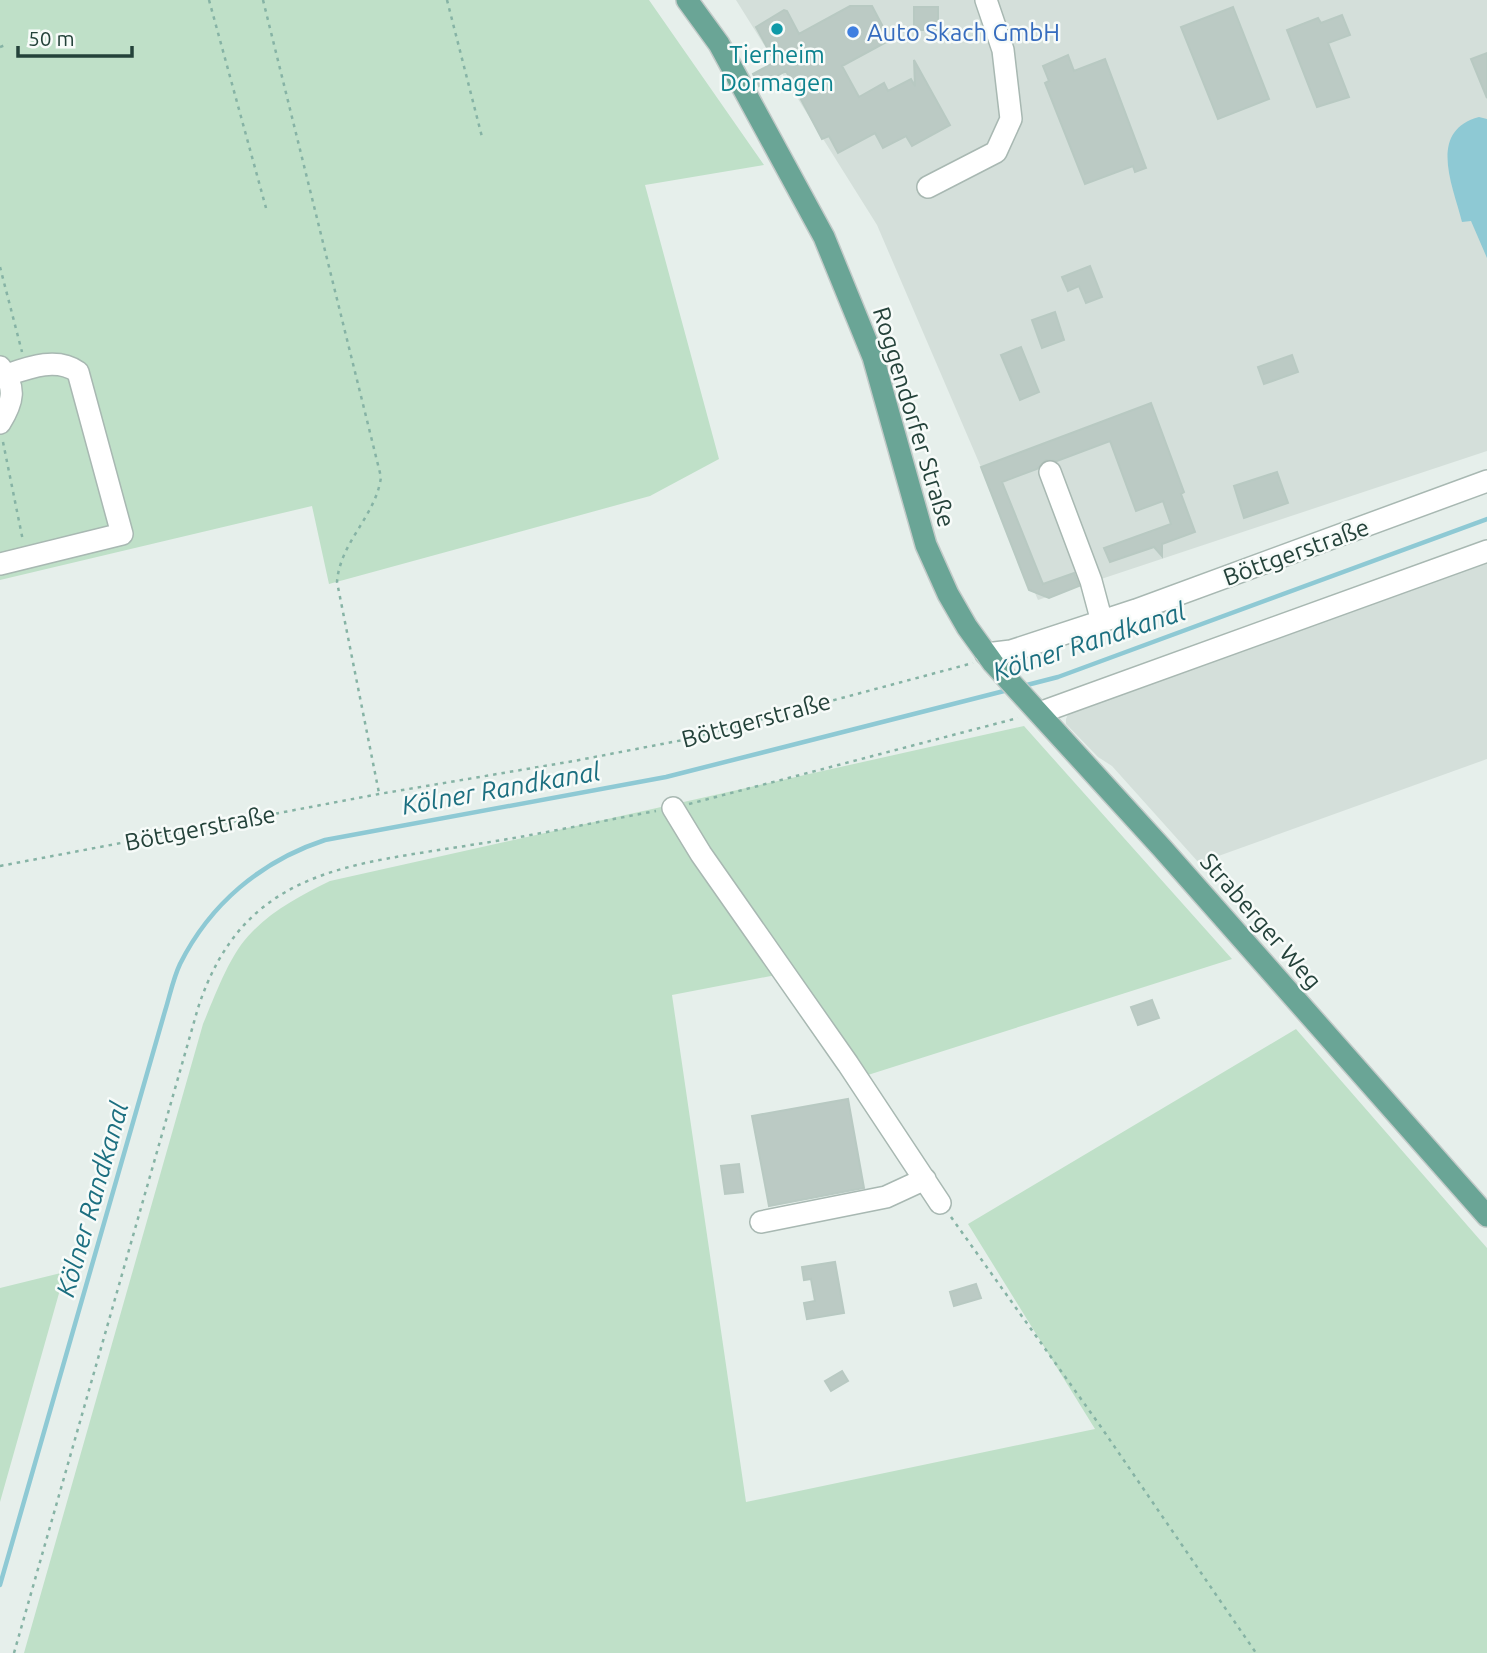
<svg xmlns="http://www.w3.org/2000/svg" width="1487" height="1653" viewBox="0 0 1487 1653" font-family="Ubuntu,sans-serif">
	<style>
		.built { fill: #d4dfda }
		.green { fill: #bfe0c8 }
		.water { fill: #8ec9d4 }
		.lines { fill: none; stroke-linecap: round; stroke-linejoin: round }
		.stream { stroke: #8ec9d4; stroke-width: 4.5 }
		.building { fill: #bbcac4; stroke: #b8c9c2; stroke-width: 2 }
		.minor-casing { stroke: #a8b8b2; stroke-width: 24 }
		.major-casing { stroke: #c2cac8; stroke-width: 24 }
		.path { stroke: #86b3a5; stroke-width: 2.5; stroke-dasharray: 3.5 5; stroke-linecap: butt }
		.minor { stroke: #fff; stroke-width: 21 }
		.major { stroke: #6aa596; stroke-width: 21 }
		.culture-dot { fill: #0f9aa8; stroke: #f7fbf9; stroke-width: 2.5 }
		.shop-dot { fill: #3f7fe0; stroke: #f7fbf9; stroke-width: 2.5 }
		.labels { text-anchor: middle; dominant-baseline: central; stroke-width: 5; stroke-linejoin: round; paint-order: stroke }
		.shop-label { font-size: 24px; fill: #366cbe; stroke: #f7fbf9; text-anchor: start }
		.culture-label { font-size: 24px; fill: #0d838f; stroke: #f7fbf9 }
		.street-label { font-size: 24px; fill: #24423a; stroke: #f7fbf9 }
		.water-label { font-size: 26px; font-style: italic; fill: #1c6f80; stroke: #f7fbf9 }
	</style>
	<rect width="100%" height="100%" fill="#e6efeb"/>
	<path class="built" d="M 736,0 L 1487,0 L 1487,451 L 1038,600 L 877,225 Z
		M 1487,556 L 1487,759 L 1199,863 L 1112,766 L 1098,757 L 1066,724 L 1066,719 L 1069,712 Z"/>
	<path class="green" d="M 0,0 L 649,0 L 764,165 L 645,185 L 719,459 L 650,496 L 329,584 L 312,506 L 0,580 Z
		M 1024,726 L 1232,959 L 849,1081 L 776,975 L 672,995 L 746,1502 L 1095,1429 L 968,1224 L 1296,1029 L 1487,1248 L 1487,1653 L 24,1653 L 203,1024 C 215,996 230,953 252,932 C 274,909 302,895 330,881 Z
		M 65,1272 L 0,1502 L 0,1288 Z"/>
	<path class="water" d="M 1479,117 L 1487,119 L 1487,258 L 1471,221 L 1462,222 C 1453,186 1427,131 1479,117 Z"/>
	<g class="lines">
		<path class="stream" d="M 1023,686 L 1058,677 L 1487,519
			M 0,1585 L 165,1011 C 170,995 173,979 180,964 C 210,904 261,861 325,840 L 666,777 L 1008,690"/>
	</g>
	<path class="building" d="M 850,6 L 872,6 L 890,40 L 842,66 L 859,97 L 884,83 L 888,91 L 911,79 L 915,86 L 914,60 L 950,125 L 912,146 L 906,136 L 883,148 L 875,133 L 838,153 L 829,136 L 822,139 L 786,71 L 759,86 L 753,74 L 775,62 L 756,27 L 784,10 L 787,11 L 799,34 Z
		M 914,7 L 938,7 L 938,30 L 914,30 Z
		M 1233,7 L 1269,99 L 1218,119 L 1181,27 Z
		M 1342,15 L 1350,35 L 1328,43 L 1349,97 L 1317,107 L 1287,30 L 1318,18 L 1321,23 Z
		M 1487,53 L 1487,98 L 1471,59 Z
		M 1068,55 L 1074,71 L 1105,59 L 1146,168 L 1135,172 L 1133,166 L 1085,184 L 1045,83 L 1049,81 L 1043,66 Z
		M 1090,266 L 1102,297 L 1086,303 L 1079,286 L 1068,291 L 1062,277 Z
		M 1055,312 L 1064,340 L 1042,348 L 1032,320 Z
		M 1021,347 L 1039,392 L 1020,400 L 1001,355 Z
		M 1292,355 L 1298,372 L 1264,384 L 1258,367 Z
		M 1151,403 L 1184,492 L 1181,494 L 1195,532 L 1162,544 L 1162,556 L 1154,547 L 1110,562 L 1104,548 L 1171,524 L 1163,501 L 1136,511 L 1110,441 L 1057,461 L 1046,460 L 1037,469 L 1002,482 L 1043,584 L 1074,573 L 1079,586 L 1049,598 L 1029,590 L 981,467 Z
		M 1277,472 L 1288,503 L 1244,518 L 1234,486 Z
		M 1152,1000 L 1159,1018 L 1138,1025 L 1131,1007 Z
		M 848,1099 L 864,1188 L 769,1206 L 752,1116 Z
		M 739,1164 L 743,1192 L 725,1194 L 721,1166 Z
		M 835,1262 L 844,1313 L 807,1319 L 804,1303 L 815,1301 L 811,1279 L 804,1280 L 802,1267 Z
		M 976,1284 L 981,1298 L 954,1306 L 950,1292 Z
		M 842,1371 L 848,1381 L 831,1391 L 825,1381 Z"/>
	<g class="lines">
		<g class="minor-casing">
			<path id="minor" d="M 928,187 L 996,152 L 1011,119 L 1003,50 L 986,0
				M 0,367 C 17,387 13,402 0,423
				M 1050,472 L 1091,581 L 1102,622
				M 0,564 L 122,534 L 78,372 C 57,357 30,367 7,375
				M 986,654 L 1011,651 L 1136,610 L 1487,481
				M 1039,713 L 1487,551
				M 673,808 L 701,854 L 848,1064 L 940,1203
				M 761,1222 L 886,1197 L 925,1179"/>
		</g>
		<g class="major-casing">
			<path id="major" d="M 687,0 L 719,44 L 824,237 L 873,357 L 926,545 L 948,594 L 967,627 L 993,663 L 1161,847 L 1487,1216"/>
		</g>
		<path class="path" d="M 209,0 L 266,208
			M 263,0 L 381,477 C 376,516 340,542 337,582 L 379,793
			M 447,0 L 482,137
			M 0,47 L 8,44
			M 0,267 L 22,352
			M 3,442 L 23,541
			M 689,804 L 1018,718
			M 0,866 L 379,794 L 574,761 L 688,739 L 973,663
			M 951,1217 L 1101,1427 L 1256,1653
			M 14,1653 L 198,1008 C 244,867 351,865 477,844 C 537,835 596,822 656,811"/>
		<use href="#minor" class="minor"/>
		<use href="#major" class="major"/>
	</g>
	<circle class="culture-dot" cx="777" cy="29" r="7"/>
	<circle class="shop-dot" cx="853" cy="32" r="7"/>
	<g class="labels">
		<g class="shop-label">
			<text x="867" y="32">Auto Skach GmbH</text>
		</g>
		<g class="culture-label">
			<text x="777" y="54">Tierheim<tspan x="777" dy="28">Dormagen</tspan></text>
		</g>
		<g class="street-label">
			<text transform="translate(914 417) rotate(73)">Roggendorfer Straße</text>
			<text transform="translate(1296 552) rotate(-20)">Böttgerstraße</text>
			<text transform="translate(756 720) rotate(-15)">Böttgerstraße</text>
			<text transform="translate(200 828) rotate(-11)">Böttgerstraße</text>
			<text transform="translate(1261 921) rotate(49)">Straberger Weg</text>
		</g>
		<g class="water-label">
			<text transform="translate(1089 641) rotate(-18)">Kölner Randkanal</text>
			<text transform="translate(501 788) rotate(-10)">Kölner Randkanal</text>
			<text transform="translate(92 1199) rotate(-74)">Kölner Randkanal</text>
		</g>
	</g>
	<path d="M18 46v10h114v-10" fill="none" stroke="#24423a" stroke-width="3.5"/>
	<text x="28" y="46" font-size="21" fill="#24423a" stroke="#f7fbf9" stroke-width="5" paint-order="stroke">50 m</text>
</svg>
